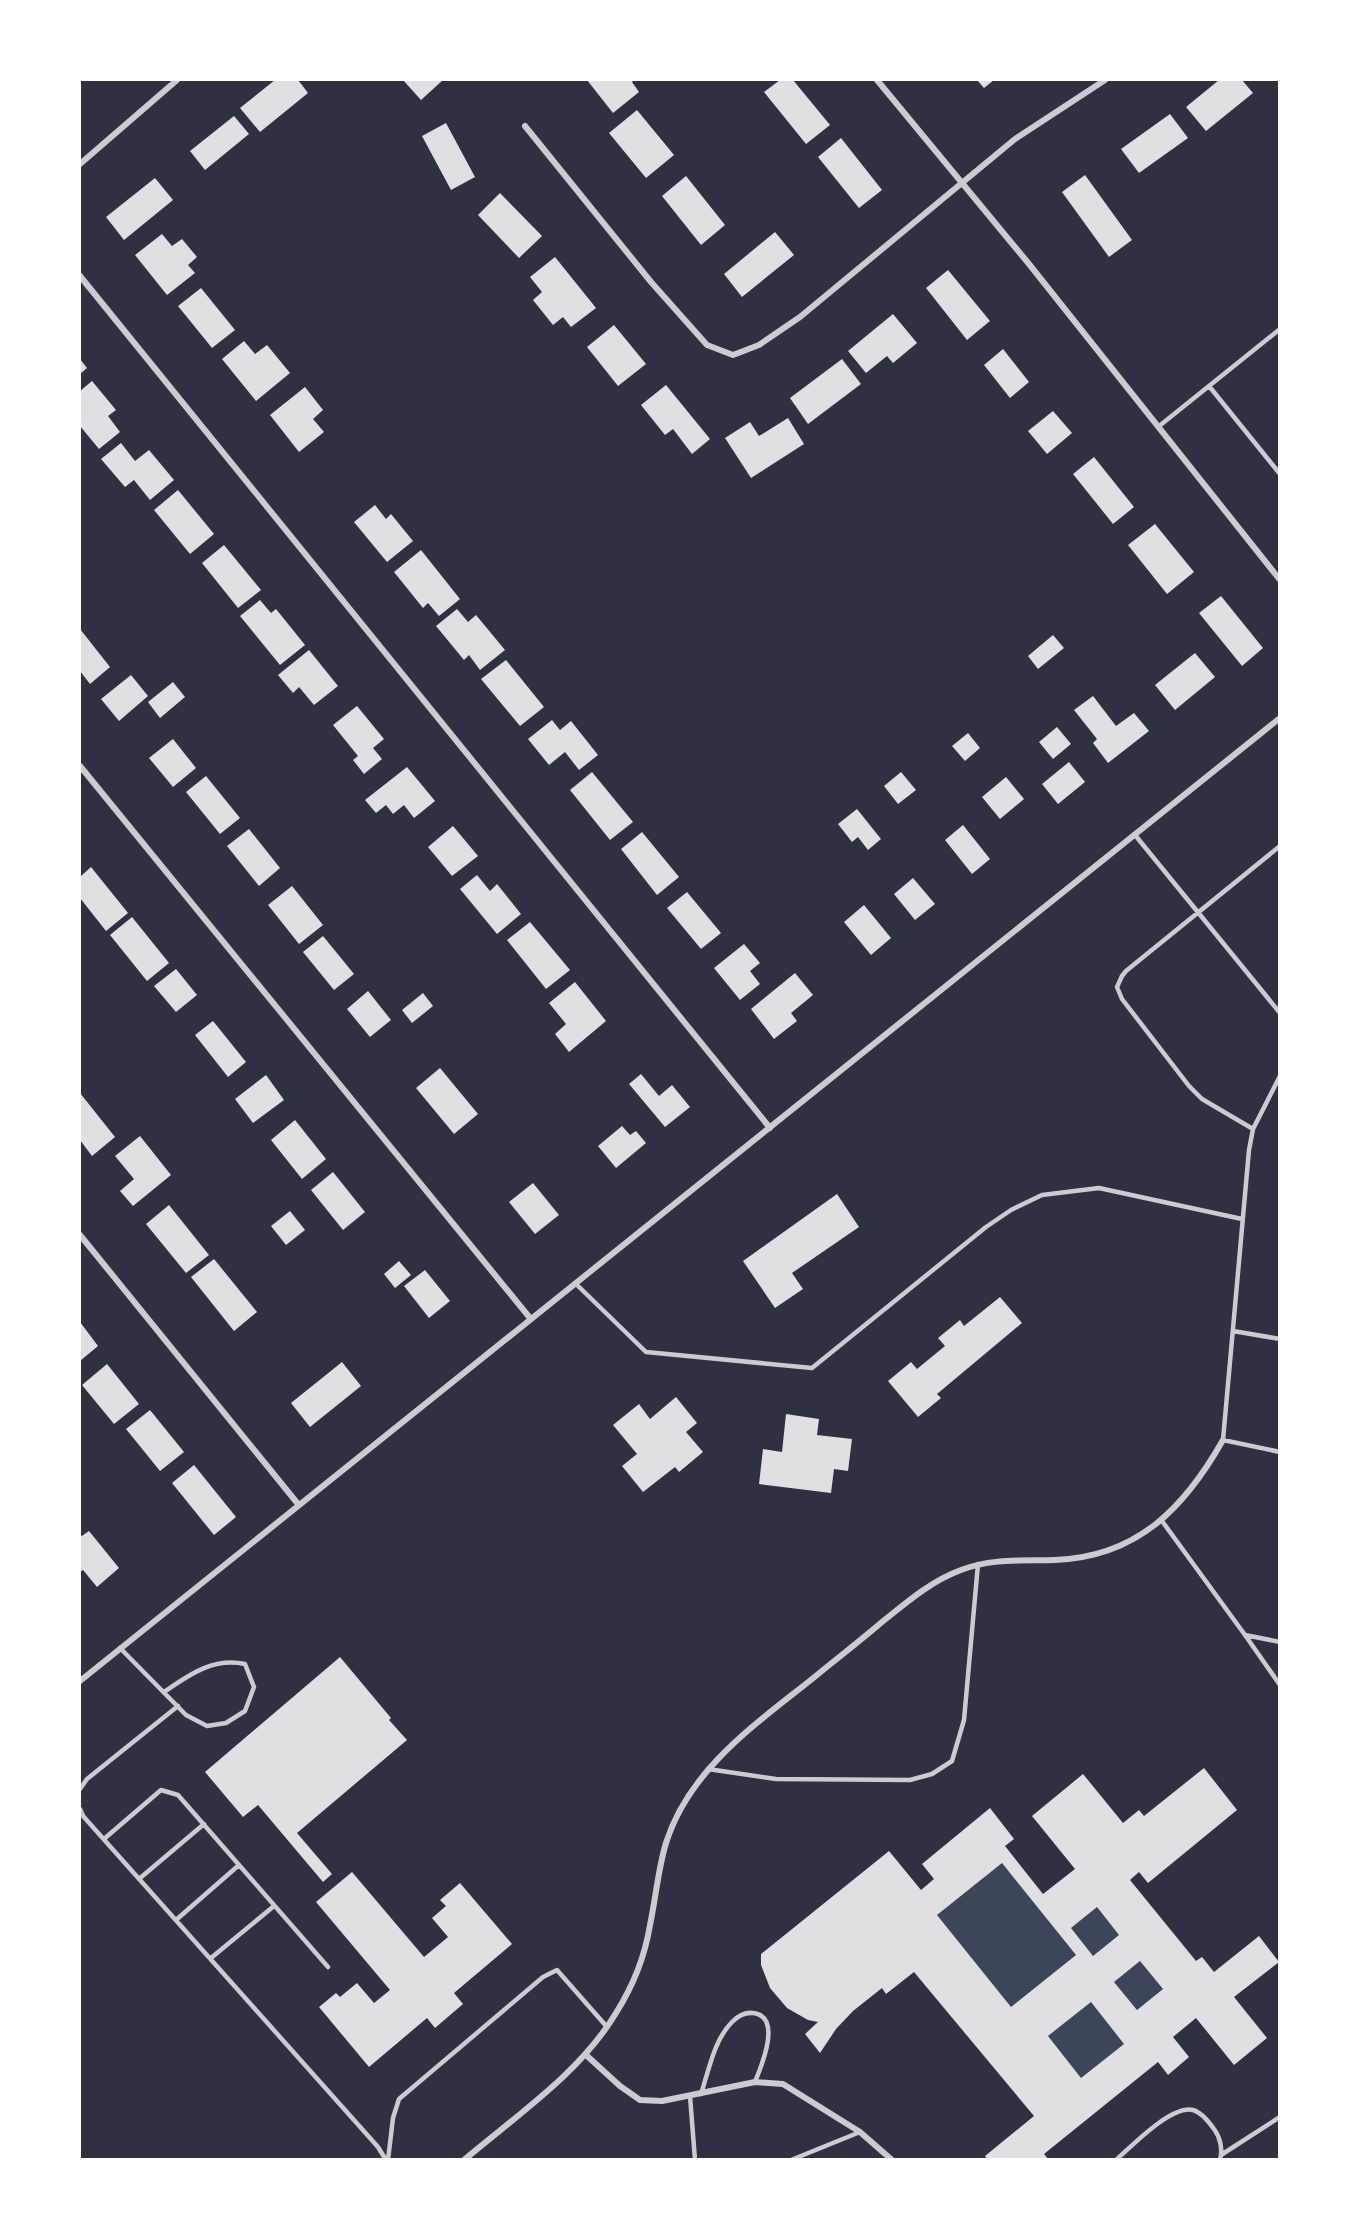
<svg xmlns="http://www.w3.org/2000/svg" width="1359" height="2239" viewBox="0 0 1359 2239" font-family="'Space Grotesk',sans-serif">
	<style>
		.green { fill: #3c4559 }
		.building { fill: #e0e0e3; fill-rule: evenodd }
		.lines { fill: none; stroke-linecap: round; stroke-linejoin: round }
		.service { stroke: #caccd0; stroke-width: 4.5 }
		.minor { stroke: #caccd0; stroke-width: 6 }
	</style>
	<rect width="100%" height="100%" fill="#2d3142"/>
	<path class="green" d="M 1002,1863 L 1076,1955 L 1011,2007 L 937,1915 Z
		M 1097,1907 L 1119,1935 L 1093,1956 L 1071,1928 Z
		M 1140,1961 L 1163,1989 L 1137,2010 L 1114,1982 Z
		M 1091,2002 L 1124,2044 L 1081,2078 L 1048,2036 Z"/>
	<path class="building" d="M 275,80 L 298,80 L 308,93 L 260,132 L 240,108 Z
		M 403,80 L 443,80 L 421,100 Z
		M 587,80 L 635,80 L 632,82 L 639,92 L 613,113 Z
		M 780,80 L 793,80 L 830,125 L 806,144 L 764,92 Z
		M 977,80 L 994,80 L 984,88 Z
		M 1219,80 L 1242,80 L 1253,93 L 1206,131 L 1186,107 Z
		M 637,110 L 674,155 L 646,178 L 609,133 Z
		M 1170,114 L 1188,138 L 1139,173 L 1121,149 Z
		M 234,116 L 249,134 L 205,170 L 190,151 Z
		M 446,123 L 475,177 L 451,190 L 422,136 Z
		M 841,138 L 882,190 L 859,208 L 818,157 Z
		M 1085,175 L 1132,240 L 1109,257 L 1062,192 Z
		M 686,176 L 725,225 L 701,245 L 662,196 Z
		M 155,178 L 173,200 L 124,240 L 106,217 Z
		M 500,193 L 542,236 L 519,258 L 478,215 Z
		M 775,232 L 794,255 L 742,297 L 724,274 Z
		M 162,234 L 172,246 L 182,239 L 197,257 L 188,265 L 195,273 L 167,295 L 135,255 Z
		M 555,257 L 596,308 L 571,327 L 563,317 L 553,325 L 533,300 L 542,292 L 530,277 Z
		M 948,270 L 990,321 L 967,340 L 926,288 Z
		M 201,288 L 235,330 L 212,348 L 178,306 Z
		M 893,314 L 917,343 L 893,363 L 887,356 L 866,373 L 848,351 Z
		M 614,325 L 646,364 L 618,386 L 587,347 Z
		M 244,341 L 255,354 L 267,345 L 290,373 L 256,401 L 222,359 Z
		M 1003,349 L 1029,382 L 1010,398 L 984,365 Z
		M 80,359 L 87,368 L 80,374 Z
		M 842,359 L 861,384 L 808,424 L 790,398 Z
		M 92,381 L 116,410 L 108,416 L 120,432 L 99,449 L 80,426 L 80,391 Z
		M 666,385 L 710,439 L 692,454 L 673,429 L 665,435 L 641,405 Z
		M 305,387 L 323,410 L 313,419 L 324,432 L 299,452 L 270,415 Z
		M 1053,411 L 1072,433 L 1047,454 L 1028,431 Z
		M 788,418 L 804,444 L 751,478 L 725,438 L 750,422 L 759,436 Z
		M 121,443 L 135,461 L 149,450 L 174,480 L 150,500 L 134,480 L 125,487 L 101,459 Z
		M 1094,457 L 1134,507 L 1113,524 L 1073,474 Z
		M 178,490 L 214,534 L 190,554 L 154,510 Z
		M 375,505 L 386,519 L 391,514 L 413,541 L 387,562 L 354,522 Z
		M 1155,524 L 1194,572 L 1167,594 L 1128,545 Z
		M 224,545 L 261,590 L 238,608 L 202,563 Z
		M 421,550 L 460,599 L 439,616 L 428,603 L 423,608 L 394,572 Z
		M 1221,596 L 1263,648 L 1242,666 L 1199,613 Z
		M 260,600 L 271,613 L 276,609 L 305,645 L 280,665 L 240,616 Z
		M 457,609 L 468,622 L 476,615 L 505,650 L 480,670 L 469,655 L 464,660 L 436,626 Z
		M 80,629 L 110,667 L 90,684 L 80,671 Z
		M 1053,635 L 1064,648 L 1038,669 L 1028,656 Z
		M 309,650 L 338,686 L 314,705 L 299,687 L 293,693 L 278,675 Z
		M 1195,653 L 1215,677 L 1175,710 L 1155,685 Z
		M 506,660 L 544,707 L 520,726 L 481,679 Z
		M 131,675 L 148,696 L 119,721 L 101,699 Z
		M 173,682 L 185,697 L 160,718 L 148,702 Z
		M 1093,696 L 1116,726 L 1134,713 L 1149,731 L 1108,763 L 1093,743 L 1097,739 L 1074,710 Z
		M 357,706 L 384,739 L 373,748 L 382,759 L 364,774 L 353,760 L 358,756 L 333,725 Z
		M 552,720 L 560,730 L 571,721 L 598,755 L 579,770 L 565,752 L 549,765 L 528,739 Z
		M 1057,727 L 1071,744 L 1053,759 L 1039,742 Z
		M 968,733 L 980,748 L 965,761 L 952,746 Z
		M 173,739 L 196,768 L 173,787 L 149,758 Z
		M 1069,762 L 1085,782 L 1058,804 L 1042,784 Z
		M 407,767 L 435,801 L 414,818 L 404,805 L 393,814 L 386,805 L 376,813 L 365,800 Z
		M 592,772 L 633,822 L 610,840 L 570,790 Z
		M 901,772 L 916,790 L 898,804 L 884,786 Z
		M 206,776 L 240,818 L 220,834 L 186,792 Z
		M 1006,777 L 1024,799 L 1000,819 L 982,797 Z
		M 857,809 L 881,839 L 868,850 L 858,837 L 852,842 L 838,824 Z
		M 963,825 L 990,859 L 972,874 L 945,840 Z
		M 453,826 L 478,856 L 452,876 L 428,847 Z
		M 249,829 L 280,868 L 259,886 L 227,846 Z
		M 642,832 L 679,877 L 657,895 L 621,849 Z
		M 91,867 L 128,913 L 106,931 L 80,898 L 80,877 Z
		M 477,875 L 490,891 L 497,884 L 521,914 L 497,934 L 460,889 Z
		M 913,878 L 935,904 L 915,920 L 894,894 Z
		M 292,886 L 323,925 L 299,944 L 268,905 Z
		M 687,892 L 721,933 L 701,949 L 667,908 Z
		M 864,905 L 891,938 L 871,955 L 844,922 Z
		M 132,917 L 169,963 L 147,981 L 110,935 Z
		M 530,922 L 570,970 L 546,989 L 507,940 Z
		M 323,936 L 354,974 L 334,990 L 303,952 Z
		M 744,944 L 760,963 L 750,971 L 760,984 L 740,1000 L 714,968 Z
		M 176,969 L 197,995 L 176,1012 L 154,986 Z
		M 795,973 L 813,995 L 791,1013 L 797,1021 L 774,1039 L 751,1009 Z
		M 575,982 L 606,1021 L 569,1052 L 555,1034 L 566,1024 L 549,1003 Z
		M 368,991 L 391,1020 L 370,1037 L 347,1009 Z
		M 423,993 L 433,1006 L 412,1023 L 402,1010 Z
		M 213,1021 L 246,1062 L 228,1077 L 195,1035 Z
		M 440,1068 L 478,1114 L 454,1134 L 416,1088 Z
		M 641,1074 L 659,1096 L 672,1085 L 690,1107 L 665,1127 L 629,1084 Z
		M 266,1075 L 284,1100 L 253,1123 L 235,1099 Z
		M 80,1093 L 115,1137 L 92,1156 L 80,1140 Z
		M 295,1120 L 326,1159 L 302,1179 L 271,1140 Z
		M 622,1126 L 630,1135 L 636,1131 L 646,1143 L 616,1168 L 598,1146 Z
		M 140,1136 L 171,1175 L 133,1206 L 120,1191 L 134,1179 L 115,1156 Z
		M 333,1172 L 365,1212 L 343,1230 L 311,1190 Z
		M 533,1183 L 559,1215 L 535,1234 L 509,1202 Z
		M 837,1194 L 859,1227 L 792,1273 L 803,1289 L 775,1308 L 743,1261 Z
		M 169,1205 L 209,1255 L 186,1273 L 146,1224 Z
		M 290,1211 L 305,1230 L 286,1245 L 271,1226 Z
		M 214,1259 L 257,1312 L 234,1331 L 191,1277 Z
		M 399,1261 L 411,1275 L 395,1288 L 384,1274 Z
		M 425,1270 L 450,1301 L 429,1318 L 404,1286 Z
		M 1000,1297 L 1022,1323 L 937,1394 L 941,1398 L 918,1417 L 888,1381 L 911,1362 L 917,1369 L 945,1346 L 938,1338 L 960,1320 L 964,1326 Z
		M 80,1322 L 98,1346 L 80,1361 Z
		M 342,1362 L 361,1386 L 310,1427 L 291,1403 Z
		M 107,1364 L 139,1404 L 114,1424 L 82,1385 Z
		M 676,1397 L 697,1423 L 686,1432 L 703,1452 L 679,1472 L 675,1467 L 643,1492 L 622,1466 L 637,1454 L 613,1425 L 639,1404 L 650,1419 Z
		M 150,1410 L 184,1452 L 160,1471 L 126,1429 Z
		M 786,1414 L 819,1419 L 817,1435 L 852,1439 L 848,1471 L 834,1469 L 831,1493 L 759,1484 L 763,1449 L 782,1452 Z
		M 194,1465 L 236,1517 L 214,1535 L 172,1483 Z
		M 89,1531 L 119,1568 L 97,1587 L 83,1570 L 80,1572 L 80,1533 L 82,1536 Z
		M 340,1657 L 391,1718 L 389,1720 L 407,1740 L 297,1833 L 332,1874 L 323,1882 L 258,1805 L 243,1817 L 205,1772 Z
		M 1204,1768 L 1237,1810 L 1148,1883 L 1139,1872 L 1130,1880 L 1196,1961 L 1202,1957 L 1214,1972 L 1259,1936 L 1279,1962 L 1234,1997 L 1267,2038 L 1234,2065 L 1196,2018 L 1173,2037 L 1189,2057 L 1168,2075 L 1158,2062 L 1044,2154 L 1049,2160 L 988,2160 L 985,2156 L 1034,2116 L 914,1972 L 886,1994 L 882,1988 L 853,2011 L 836,2029 L 820,2053 L 805,2034 L 818,2022 L 808,2020 L 787,2008 L 770,1988 L 761,1965 L 761,1954 L 889,1851 L 921,1890 L 934,1879 L 922,1864 L 990,1808 L 1014,1839 L 1005,1846 L 1043,1894 L 1075,1869 L 1032,1816 L 1083,1774 L 1123,1823 L 1139,1810 L 1144,1816 ZM 1002,1863 L 1076,1955 L 1011,2007 L 937,1915 ZM 1097,1907 L 1119,1935 L 1093,1956 L 1071,1928 ZM 1140,1961 L 1163,1989 L 1137,2010 L 1114,1982 ZM 1091,2002 L 1124,2044 L 1081,2078 L 1048,2036 Z
		M 352,1872 L 424,1957 L 448,1937 L 432,1918 L 446,1906 L 440,1900 L 460,1883 L 512,1944 L 454,1993 L 463,2004 L 435,2028 L 427,2018 L 369,2067 L 319,2007 L 336,1993 L 340,1997 L 357,1983 L 374,2003 L 390,1990 L 316,1902 Z"/>
	<g class="lines">
		<path class="service" d="M 1209,386 L 1280,474
			M 1158,427 L 1280,329
			M 1135,835 L 1280,1013
			M 1280,1076 L 1253,1129 L 1249,1150 L 1223,1440 L 1280,1452
			M 1253,1129 L 1202,1099 L 1189,1086 L 1122,999 L 1117,987 L 1122,976 L 1126,971 L 1280,846
			M 575,1283 L 646,1352 L 812,1368 L 986,1227 L 1011,1210 L 1042,1195 L 1099,1188 L 1242,1219
			M 1233,1331 L 1280,1339
			M 1162,1521 L 1245,1635 L 1280,1642
			M 1245,1635 L 1280,1685
			M 120,1648 L 186,1715 L 207,1726 L 226,1723 L 245,1711 L 254,1687 L 245,1664 C 213,1657 189,1675 164,1692
			M 708,1769 L 776,1779 L 910,1780 L 932,1774 L 952,1761 L 964,1720 L 978,1564
			M 80,1789 L 87,1779 L 178,1706
			M 80,1809 L 83,1816 L 378,2147 L 386,2160
			M 104,1839 L 161,1790 L 178,1795 L 328,1967
			M 139,1879 L 204,1824
			M 176,1920 L 239,1865
			M 211,1958 L 274,1906
			M 701,2094 C 709,2070 714,2040 732,2022 C 738,2016 744,2012 753,2013 C 783,2016 761,2067 755,2082
			M 690,2096 L 695,2160
			M 1221,2155 L 1280,2117
			M 388,2160 L 393,2118 L 399,2099 L 543,1977 L 557,1970 L 607,2027
			M 791,2160 L 860,2132
			M 1116,2160 C 1132,2146 1171,2105 1193,2110 C 1201,2112 1209,2122 1214,2129 C 1220,2137 1223,2149 1220,2160"/>
		<path class="minor" d="M 877,80 L 1029,264 L 1280,580
			M 525,126 L 651,282 L 707,345 L 733,355 L 759,345 L 800,317 L 1015,139 L 1105,80
			M 80,164 L 177,80
			M 80,276 L 770,1128
			M 80,766 L 530,1318
			M 80,1235 L 298,1504
			M 80,1681 L 1280,718
			M 586,2055 L 620,2086 L 640,2100 L 662,2101 L 755,2082 L 783,2084 L 860,2132 L 892,2160
			M 464,2160 C 517,2115 580,2073 616,2013 C 633,1986 645,1956 650,1925 C 656,1897 658,1869 666,1843 C 690,1767 759,1722 817,1675 C 839,1657 861,1640 882,1622 C 907,1602 931,1581 961,1570 C 992,1558 1023,1561 1055,1560 C 1138,1557 1185,1507 1223,1440"/>
	</g>
	<rect width="1359" height="2239" fill="none" stroke="#ffffff" stroke-width="162"/>
</svg>
